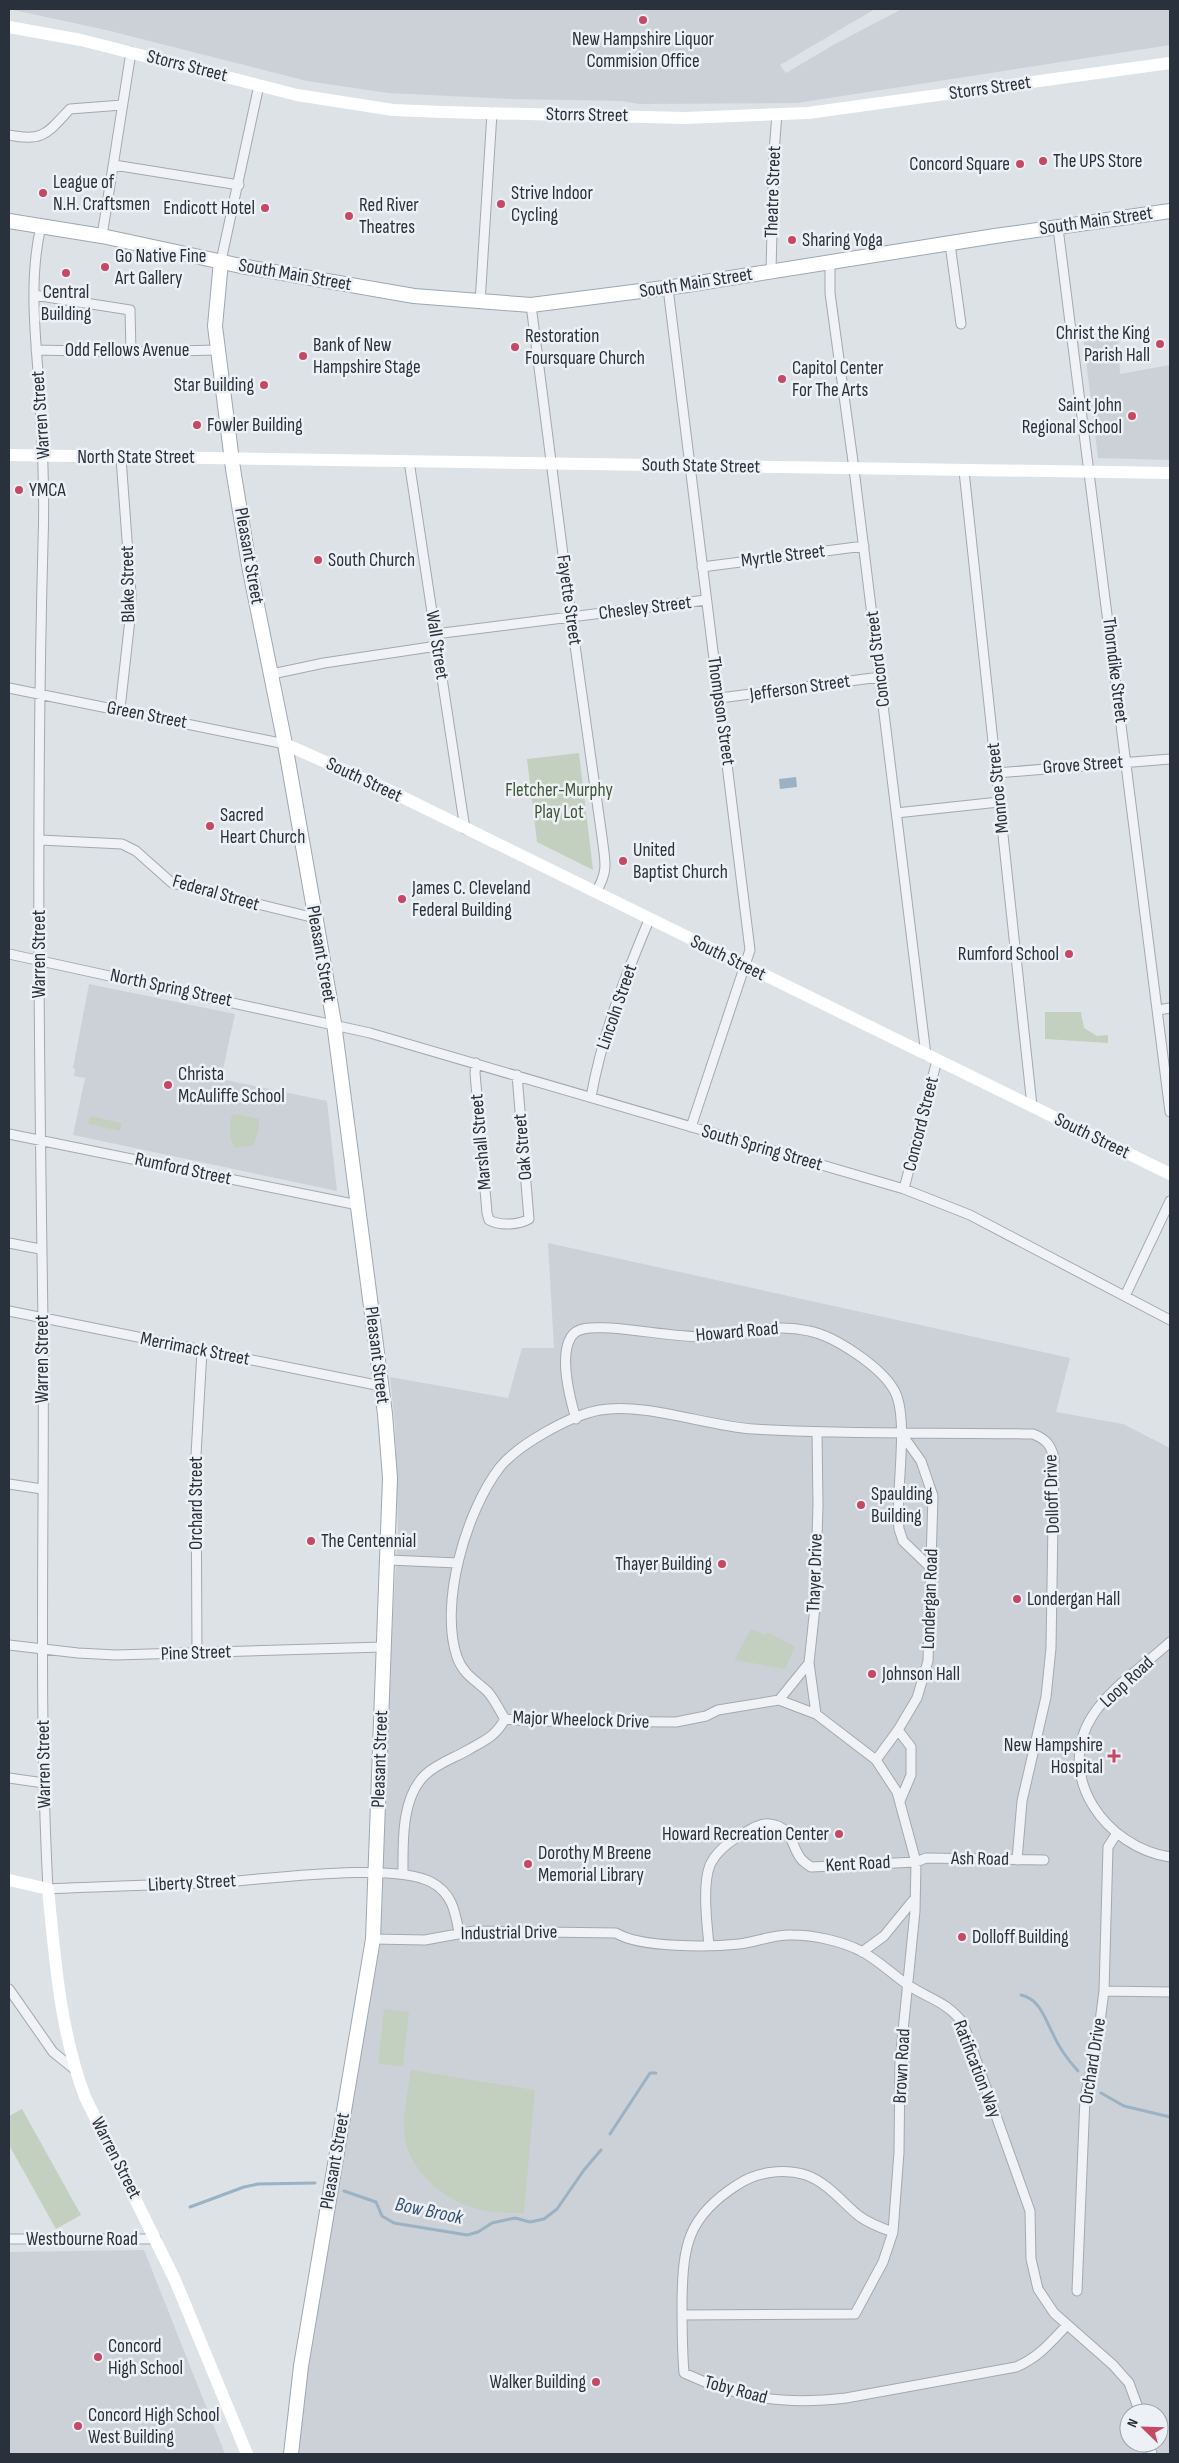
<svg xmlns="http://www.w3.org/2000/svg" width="1179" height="2463" viewBox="0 0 1179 2463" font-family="'Sofia Sans Condensed',sans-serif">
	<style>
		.built { fill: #ccd1d8; fill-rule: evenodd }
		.green { fill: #c4d0bf }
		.water { fill: #9ab2c4 }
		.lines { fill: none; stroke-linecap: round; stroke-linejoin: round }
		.stream { stroke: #9ab2c4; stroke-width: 3 }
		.street-casing { stroke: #a3a9b0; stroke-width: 11 }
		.primary-casing { stroke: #9ea7b1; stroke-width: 16 }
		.street { stroke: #f0f2f5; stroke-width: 9 }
		.secondary { stroke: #fff; stroke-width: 12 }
		.primary { stroke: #fff; stroke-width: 14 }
		.poi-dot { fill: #c54965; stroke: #edf0f4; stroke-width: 2 }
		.labels { text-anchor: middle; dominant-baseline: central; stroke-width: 5; stroke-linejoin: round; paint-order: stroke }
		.poi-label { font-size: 19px; fill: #28313c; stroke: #edf0f4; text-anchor: start }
		.street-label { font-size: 19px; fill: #28313c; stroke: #edf0f4 }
		.park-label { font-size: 19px; fill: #3f5736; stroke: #edf0f4 }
		.water-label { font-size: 20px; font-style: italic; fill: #35526d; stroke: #edf0f4 }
	</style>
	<rect width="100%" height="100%" fill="#dde2e6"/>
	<path class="built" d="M 9,9 L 875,9 L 780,65 L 786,73 L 835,44 L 902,9 L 1170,9 L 1170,45 L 797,103 L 639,104 L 622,101 L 512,99 L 388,93 L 307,81 L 106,30 Z
		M 1118,334 L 1120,374 L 1170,365 L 1170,460 L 1098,458 L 1083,337 Z
		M 89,984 L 235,1014 L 221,1079 L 327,1101 L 337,1191 L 73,1135 L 85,1078 L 74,1076 L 75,1069 L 73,1068 Z
		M 548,1243 L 1070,1358 L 1056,1412 L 1123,1424 L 1170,1448 L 1170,2454 L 298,2454 L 307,2369 L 378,1952 L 382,1915 L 389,1679 L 398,1530 L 395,1427 L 390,1377 L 508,1398 L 522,1348 L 554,1348 ZM 1129,2413 L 1159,2413 L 1159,2443 L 1129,2443 Z
		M 144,2250 L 225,2454 L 9,2454 L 9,2252 Z"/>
	<path class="green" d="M 579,753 L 593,870 L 537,842 L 527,759 Z
		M 1045,1012 L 1081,1012 L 1084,1028 L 1097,1036 L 1108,1035 L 1108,1043 L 1045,1039 Z
		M 236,1114 L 259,1119 L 259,1128 L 254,1145 L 235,1148 C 228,1138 229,1126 232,1115 Z
		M 90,1116 L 122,1123 L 120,1131 L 88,1124 Z
		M 751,1629 L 766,1635 L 767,1632 L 795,1647 L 785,1669 L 734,1660 Z
		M 384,2009 L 409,2012 L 403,2066 L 378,2064 Z
		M 411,2070 L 535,2090 L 524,2213 C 512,2213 499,2213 486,2211 C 451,2206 411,2175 405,2139 C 401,2117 408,2092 411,2070 Z
		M 22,2109 L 81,2215 L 56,2229 L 9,2145 L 9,2116 Z"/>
	<path class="water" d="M 796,777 L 797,787 L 780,789 L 779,779 Z"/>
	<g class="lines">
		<path class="stream" d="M 1021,1995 C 1040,1999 1045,2019 1053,2034 C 1059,2048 1068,2060 1078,2071
			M 1101,2093 L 1124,2106 L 1170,2117
			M 610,2134 L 650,2073 L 656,2073
			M 344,2191 L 376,2202 L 382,2216 L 394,2223 L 467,2235 L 478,2232 L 492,2223 L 515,2218 L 530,2222 L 544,2219 L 557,2209 L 584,2170 L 601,2150
			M 190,2207 L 244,2187 L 258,2184 L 315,2183"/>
		<g class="street-casing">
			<path id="street" d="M 9,135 C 44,142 47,133 70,109 L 122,105
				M 114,165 L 239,185
				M 41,226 C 29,277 35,333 39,384 C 42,438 45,490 43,543 C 36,802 39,1061 43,1321 C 45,1510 38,1700 48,1889 C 106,1886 165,1885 223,1882 C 270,1879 394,1862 431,1882 C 452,1893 455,1911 459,1932
				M 1058,228 L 1170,1112
				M 102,236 L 131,52
				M 950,244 L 961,324
				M 221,261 L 259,85
				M 830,263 L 830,293 L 854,469 L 926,1055
				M 771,271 L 774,152 L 777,114
				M 668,288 L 750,950 L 691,1127
				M 34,295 L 130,310 L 131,352
				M 480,303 L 492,113
				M 531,305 L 571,617 L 602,837 C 605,862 609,870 596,892
				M 36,350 L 131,352 L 218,350
				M 409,461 L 465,829
				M 964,471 L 1032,1106
				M 702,567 L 864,546
				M 435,634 L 706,600
				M 272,674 L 324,663 L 437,646
				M 9,688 L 285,744
				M 720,698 L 880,677
				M 120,709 L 130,619 L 131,594 L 121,458
				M 996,773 L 1170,759
				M 896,813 L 999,802
				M 40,840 L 122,844 L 136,851 L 172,883 L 315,918
				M 9,954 L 370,1033 L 904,1189 L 970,1215 L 1170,1320
				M 1158,1010 L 1170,1008
				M 476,1063 L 475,1073 L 487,1213 L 489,1220 C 500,1226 519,1225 529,1219 L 517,1075
				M 591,1097 C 602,1035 625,977 649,920
				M 9,1134 L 358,1205
				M 904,1189 L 937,1060
				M 9,1243 L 40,1249
				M 1125,1296 L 1170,1201
				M 9,1311 L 381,1386
				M 576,1419 C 570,1399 559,1356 571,1337 C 578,1325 598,1328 610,1328 C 642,1330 675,1337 708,1337 C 745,1336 769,1322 809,1331 C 835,1336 881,1367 894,1390 C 910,1417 895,1493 899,1529 L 903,1541 L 931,1568
				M 9,1484 L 42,1489
				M 389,1560 L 457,1563
				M 1170,1642 C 1145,1665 1111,1687 1093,1715 C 1053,1776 1107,1848 1170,1857
				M 9,1645 L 78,1653 L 116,1655 L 383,1647
				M 197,1654 L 196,1455 L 202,1351
				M 816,1714 L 809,1663 L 815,1607 L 818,1505 L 817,1432
				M 505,1719 C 499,1710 494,1698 487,1691 C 475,1680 463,1674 457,1657 C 439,1604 466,1511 500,1467 C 519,1444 571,1415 600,1410 C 644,1402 707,1426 753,1429 C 846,1435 940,1432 1033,1434 C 1046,1439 1051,1445 1054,1458 L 1051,1648 L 1046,1697 L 1022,1801 L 1017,1860
				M 505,1719 L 528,1721 L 676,1722 L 706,1716 L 718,1710 L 779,1700 L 809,1663
				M 898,1730 L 911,1747 L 911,1775 L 900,1801
				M 876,1760 L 898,1730 L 917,1698 L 928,1661 L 933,1496 L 921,1461 L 901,1433
				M 9,1778 L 44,1783
				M 403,1874 C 403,1843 401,1798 425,1775 C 436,1764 454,1758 468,1750 C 485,1740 495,1737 505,1719
				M 373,1939 L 425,1940 L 474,1931 L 616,1933 C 640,1948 710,1947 739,1944 C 757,1942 774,1934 792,1935 C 814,1935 841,1941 861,1951 C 878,1960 892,1974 908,1985 C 929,1999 946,2001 963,2023 L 1030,2211 L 1031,2259 L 1038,2289 L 1054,2313 L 1113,2365 L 1129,2383 L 1140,2413
				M 709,1946 C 707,1924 702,1885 710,1865 C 717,1850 733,1839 746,1832 C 757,1825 766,1821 778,1826 C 794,1833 792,1849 802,1860 C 804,1862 808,1865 811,1867 L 916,1862 L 926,1858 L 1044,1860
				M 862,1952 L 884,1936 L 915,1898
				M 9,1989 L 53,2052 L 74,2069
				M 1104,1991 L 1170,1992
				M 893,2232 C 881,2228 870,2224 859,2216 C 842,2202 828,2183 806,2175 C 783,2168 756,2172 737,2185 C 687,2217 683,2246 682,2301 C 682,2325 682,2349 684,2373 C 739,2399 786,2405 846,2398 L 1016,2367 C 1038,2358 1051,2342 1067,2325
				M 9,2239 L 156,2239
				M 1077,2291 L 1085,2098 L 1098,2037 L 1104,1991 L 1108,1847 L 1117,1833
				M 682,2315 L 855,2314 L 883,2262 L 893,2232 L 899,2152 L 900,2061 L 915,1911 L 916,1862 L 897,1792 L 876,1760 L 816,1714 L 779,1700
				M 1149,2443 L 1152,2454"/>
		</g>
		<g class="primary-casing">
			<path id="primary" d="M 9,221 L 102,236 L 241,266 L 414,296 L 531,305 L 680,286 L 995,236 L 1170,211
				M 221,261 L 215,326 L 233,469 L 250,571 L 285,744 L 334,1023 L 385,1414 L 390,1478 L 373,1939 L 301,2366 L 291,2454"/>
		</g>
		<use href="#street" class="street"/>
		<path class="secondary" d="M 9,27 L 81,40 L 297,95 L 393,110 L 443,112 L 685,118 L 808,113 L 1170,63
			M 9,455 L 1170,473
			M 285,744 L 384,788 L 1170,1174
			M 9,1880 L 48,1889 C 55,1959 60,2031 85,2097 L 175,2280 L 247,2454"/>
		<use href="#primary" class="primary"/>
	</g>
	<g class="poi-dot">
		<circle cx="643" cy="20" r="5"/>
		<circle cx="1043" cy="161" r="5"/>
		<circle cx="1020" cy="164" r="5"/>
		<circle cx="43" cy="193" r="5"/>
		<circle cx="501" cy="204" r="5"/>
		<circle cx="265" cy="208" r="5"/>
		<circle cx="349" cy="216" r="5"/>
		<circle cx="792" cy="240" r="5"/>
		<circle cx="105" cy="267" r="5"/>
		<circle cx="66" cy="273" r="5"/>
		<circle cx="1160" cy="344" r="5"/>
		<circle cx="515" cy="347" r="5"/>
		<circle cx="303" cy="356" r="5"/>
		<circle cx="782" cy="379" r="5"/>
		<circle cx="264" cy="385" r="5"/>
		<circle cx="1132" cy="416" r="5"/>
		<circle cx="197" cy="425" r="5"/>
		<circle cx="19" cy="490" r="5"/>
		<circle cx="318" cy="560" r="5"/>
		<circle cx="210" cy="826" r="5"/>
		<circle cx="623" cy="861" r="5"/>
		<circle cx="402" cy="899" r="5"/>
		<circle cx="1069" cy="954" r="5"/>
		<circle cx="168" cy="1085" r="5"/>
		<circle cx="861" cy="1505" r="5"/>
		<circle cx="311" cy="1541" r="5"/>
		<circle cx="722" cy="1564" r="5"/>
		<circle cx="1017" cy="1599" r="5"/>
		<circle cx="872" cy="1674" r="5"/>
		<path d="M1111.5 1748.5h5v5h5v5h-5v5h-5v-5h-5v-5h5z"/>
		<circle cx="839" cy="1834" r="5"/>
		<circle cx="528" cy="1864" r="5"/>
		<circle cx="962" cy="1937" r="5"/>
		<circle cx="98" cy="2357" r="5"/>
		<circle cx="596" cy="2382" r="5"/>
		<circle cx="78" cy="2426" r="5"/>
	</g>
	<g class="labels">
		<g class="poi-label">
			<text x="643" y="39" text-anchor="middle">New Hampshire Liquor<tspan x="643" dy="22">Commision Office</tspan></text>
			<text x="1053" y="161">The UPS Store</text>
			<text x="1010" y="164" text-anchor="end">Concord Square</text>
			<text x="53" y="182">League of<tspan x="53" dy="22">N.H. Craftsmen</tspan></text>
			<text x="511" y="193">Strive Indoor<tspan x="511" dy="22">Cycling</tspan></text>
			<text x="359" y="205">Red River<tspan x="359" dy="22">Theatres</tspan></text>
			<text x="255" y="208" text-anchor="end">Endicott Hotel</text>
			<text x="802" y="240">Sharing Yoga</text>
			<text x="115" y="256">Go Native Fine<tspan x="115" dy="22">Art Gallery</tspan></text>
			<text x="66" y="292" text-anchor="middle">Central<tspan x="66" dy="22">Building</tspan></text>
			<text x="1150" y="333" text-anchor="end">Christ the King<tspan x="1150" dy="22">Parish Hall</tspan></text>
			<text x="525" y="336">Restoration<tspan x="525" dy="22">Foursquare Church</tspan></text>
			<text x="313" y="345">Bank of New<tspan x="313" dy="22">Hampshire Stage</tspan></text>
			<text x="792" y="368">Capitol Center<tspan x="792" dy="22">For The Arts</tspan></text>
			<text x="254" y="385" text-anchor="end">Star Building</text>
			<text x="1122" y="405" text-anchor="end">Saint John<tspan x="1122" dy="22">Regional School</tspan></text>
			<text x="207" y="425">Fowler Building</text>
			<text x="29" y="490">YMCA</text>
			<text x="328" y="560">South Church</text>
			<text x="220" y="815">Sacred<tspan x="220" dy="22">Heart Church</tspan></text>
			<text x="633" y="850">United<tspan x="633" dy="22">Baptist Church</tspan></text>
			<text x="412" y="888">James C. Cleveland<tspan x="412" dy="22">Federal Building</tspan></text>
			<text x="1059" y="954" text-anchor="end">Rumford School</text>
			<text x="178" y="1074">Christa<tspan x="178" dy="22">McAuliffe School</tspan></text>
			<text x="871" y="1494">Spaulding<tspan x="871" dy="22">Building</tspan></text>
			<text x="321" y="1541">The Centennial</text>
			<text x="712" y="1564" text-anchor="end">Thayer Building</text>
			<text x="1027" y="1599">Londergan Hall</text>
			<text x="882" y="1674">Johnson Hall</text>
			<text x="1103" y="1745" text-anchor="end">New Hampshire<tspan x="1103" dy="22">Hospital</tspan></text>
			<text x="829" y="1834" text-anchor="end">Howard Recreation Center</text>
			<text x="538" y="1853">Dorothy M Breene<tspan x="538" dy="22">Memorial Library</tspan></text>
			<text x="972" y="1937">Dolloff Building</text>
			<text x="108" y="2346">Concord<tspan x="108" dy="22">High School</tspan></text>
			<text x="586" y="2382" text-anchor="end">Walker Building</text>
			<text x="88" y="2415">Concord High School<tspan x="88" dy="22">West Building</tspan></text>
		</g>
		<g class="street-label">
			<text transform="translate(187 66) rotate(14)">Storrs Street</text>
			<text transform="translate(990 88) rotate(-8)">Storrs Street</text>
			<text transform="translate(587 115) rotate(1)">Storrs Street</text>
			<text transform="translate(773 192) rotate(-88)">Theatre Street</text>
			<text transform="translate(1096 221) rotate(-8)">South Main Street</text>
			<text transform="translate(295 275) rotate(10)">South Main Street</text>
			<text transform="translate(696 283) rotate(-9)">South Main Street</text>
			<text x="127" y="350">Odd Fellows Avenue</text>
			<text transform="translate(41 415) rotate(-94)">Warren Street</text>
			<text x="136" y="457">North State Street</text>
			<text transform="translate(701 466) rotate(1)">South State Street</text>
			<text transform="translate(249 556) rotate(80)">Pleasant Street</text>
			<text transform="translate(783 556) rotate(-7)">Myrtle Street</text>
			<text transform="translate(128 584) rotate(-91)">Blake Street</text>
			<text transform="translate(569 600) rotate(82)">Fayette Street</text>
			<text transform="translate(645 608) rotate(-7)">Chesley Street</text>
			<text transform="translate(437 645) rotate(81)">Wall Street</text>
			<text transform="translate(878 659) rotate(-97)">Concord Street</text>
			<text transform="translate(1115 670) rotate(83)">Thorndike Street</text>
			<text transform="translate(800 688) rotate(-8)">Jefferson Street</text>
			<text transform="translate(721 711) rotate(82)">Thompson Street</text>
			<text transform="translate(147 715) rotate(11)">Green Street</text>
			<text transform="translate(1083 765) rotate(-4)">Grove Street</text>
			<text transform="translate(364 780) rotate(25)">South Street</text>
			<text transform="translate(998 788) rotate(-96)">Monroe Street</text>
			<text transform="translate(216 893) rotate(16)">Federal Street</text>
			<text transform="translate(39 954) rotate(-90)">Warren Street</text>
			<text transform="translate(321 954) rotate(80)">Pleasant Street</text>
			<text transform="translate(728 958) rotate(26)">South Street</text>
			<text transform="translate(171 988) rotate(12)">North Spring Street</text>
			<text transform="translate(617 1007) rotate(-71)">Lincoln Street</text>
			<text transform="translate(921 1124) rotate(-76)">Concord Street</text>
			<text transform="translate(1092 1136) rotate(26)">South Street</text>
			<text transform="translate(481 1142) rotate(-95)">Marshall Street</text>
			<text transform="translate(523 1147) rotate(-95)">Oak Street</text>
			<text transform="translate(762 1148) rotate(16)">South Spring Street</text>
			<text transform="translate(183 1169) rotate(12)">Rumford Street</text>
			<text transform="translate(737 1332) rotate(-5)">Howard Road</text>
			<text transform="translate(195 1349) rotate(11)">Merrimack Street</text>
			<text transform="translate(377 1355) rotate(83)">Pleasant Street</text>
			<text transform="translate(42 1359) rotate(-90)">Warren Street</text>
			<text transform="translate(1052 1494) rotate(-92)">Dolloff Drive</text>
			<text transform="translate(196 1503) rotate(-90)">Orchard Street</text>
			<text transform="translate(815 1573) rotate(-88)">Thayer Drive</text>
			<text transform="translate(930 1599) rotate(-88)">Londergan Road</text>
			<text transform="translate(196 1653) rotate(-2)">Pine Street</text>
			<text transform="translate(1127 1682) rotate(-43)">Loop Road</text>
			<text transform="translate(581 1720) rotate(2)">Major Wheelock Drive</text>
			<text transform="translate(380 1759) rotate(-88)">Pleasant Street</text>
			<text transform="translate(44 1764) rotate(-91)">Warren Street</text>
			<text transform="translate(980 1859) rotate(1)">Ash Road</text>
			<text transform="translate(858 1864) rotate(-3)">Kent Road</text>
			<text transform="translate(192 1883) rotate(-3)">Liberty Street</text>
			<text transform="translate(509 1933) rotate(-1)">Industrial Drive</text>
			<text transform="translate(1093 2061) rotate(-81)">Orchard Drive</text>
			<text transform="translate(902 2066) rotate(-87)">Brown Road</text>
			<text transform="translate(977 2069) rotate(69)">Ratification Way</text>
			<text transform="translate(116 2158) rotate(63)">Warren Street</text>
			<text transform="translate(335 2161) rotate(-80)">Pleasant Street</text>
			<text x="82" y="2239">Westbourne Road</text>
			<text transform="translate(736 2390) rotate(15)">Toby Road</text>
		</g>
		<g class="park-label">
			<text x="559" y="790">Fletcher-Murphy<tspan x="559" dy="22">Play Lot</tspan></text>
		</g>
		<g class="water-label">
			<text transform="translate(429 2211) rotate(12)">Bow Brook</text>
		</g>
	</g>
	<rect width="1179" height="2463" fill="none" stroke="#28313c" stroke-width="20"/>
	<g transform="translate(1144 2428) rotate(293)"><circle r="24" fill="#edf0f4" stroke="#9ea4aa"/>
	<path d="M0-4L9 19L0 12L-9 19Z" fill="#c54965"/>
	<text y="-8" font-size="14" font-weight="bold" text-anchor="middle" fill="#28313c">N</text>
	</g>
</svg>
